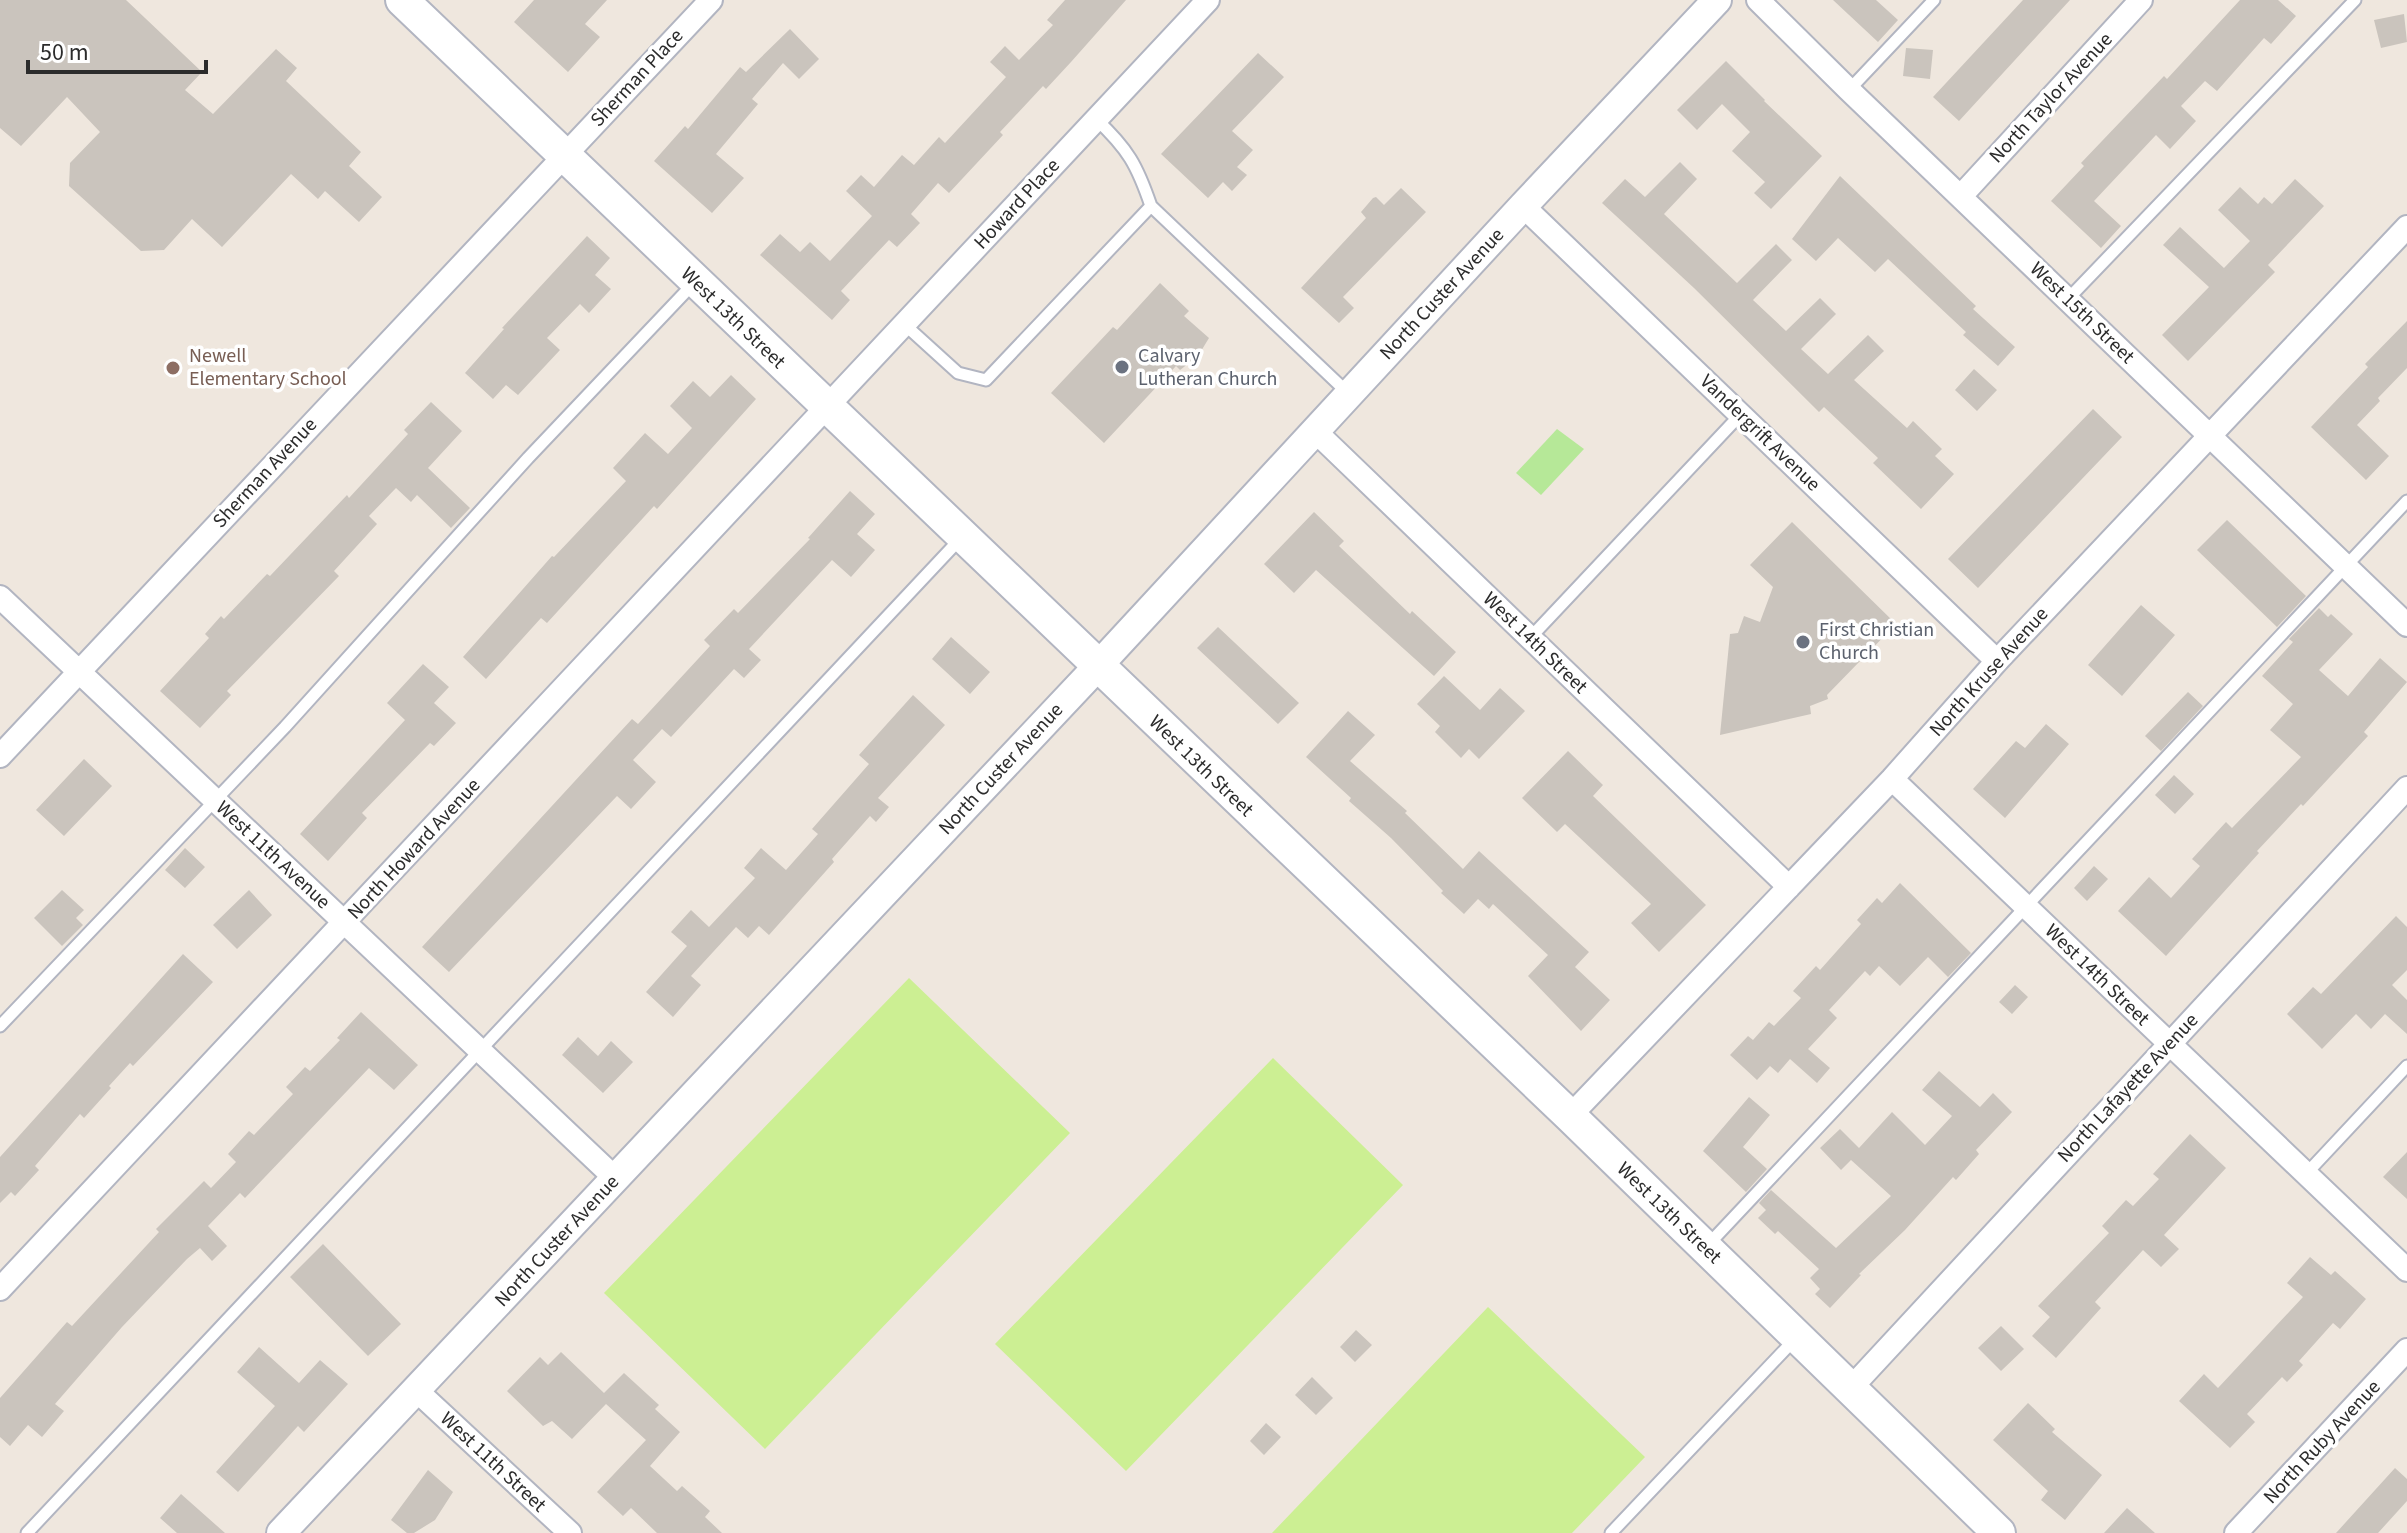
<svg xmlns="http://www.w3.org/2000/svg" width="2407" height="1533" viewBox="0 0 2407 1533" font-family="'Source Sans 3',sans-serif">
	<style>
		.green { fill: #b6e898 }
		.pitch { fill: #ccef93 }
		.building { fill: #cac4bd }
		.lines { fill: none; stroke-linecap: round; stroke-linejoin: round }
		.service-casing { stroke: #b2b5c1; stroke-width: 15 }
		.minor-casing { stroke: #b2b5c1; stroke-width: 26 }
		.tertiary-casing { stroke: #b2b5c1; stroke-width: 32 }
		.secondary-casing { stroke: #b2b5c1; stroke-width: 36 }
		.service { stroke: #fff; stroke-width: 11 }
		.minor { stroke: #fff; stroke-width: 22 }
		.tertiary { stroke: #fff; stroke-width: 28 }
		.secondary { stroke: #fff; stroke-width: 32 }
		.worship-dot { fill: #6b7280; stroke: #fff; stroke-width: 3 }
		.education-dot { fill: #8d6e63; stroke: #fff; stroke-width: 3 }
		.labels { text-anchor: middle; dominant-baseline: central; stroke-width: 7; stroke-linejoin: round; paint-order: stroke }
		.street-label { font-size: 20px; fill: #2c2c2c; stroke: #fff }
		.education-label { font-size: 20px; fill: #785e54; stroke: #fff; text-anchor: start }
		.worship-label { font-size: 20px; fill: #5b616d; stroke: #fff; text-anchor: start }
	</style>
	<rect width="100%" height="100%" fill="#efe7de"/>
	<path class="green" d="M 1557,429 L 1584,449 L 1541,495 L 1516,473 Z"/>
	<path class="pitch" d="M 909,978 L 1070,1133 L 765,1449 L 604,1293 Z
		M 1273,1058 L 1403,1185 L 1126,1471 L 995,1344 Z
		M 1488,1307 L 1645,1457 L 1572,1533 L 1272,1533 Z"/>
	<path class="building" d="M 0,0 L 126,0 L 202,72 L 185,90 L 213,114 L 276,49 L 297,68 L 286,81 L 361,152 L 349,166 L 382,197 L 359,222 L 325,191 L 318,199 L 291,174 L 222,247 L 192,219 L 164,250 L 141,251 L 69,186 L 70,163 L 100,132 L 67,97 L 21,146 L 0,128 Z
		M 534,0 L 607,0 L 585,24 L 600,37 L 568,72 L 514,22 Z
		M 1065,0 L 1126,0 L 1071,62 L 1046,89 L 1043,86 L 1000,132 L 1003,135 L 949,193 L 938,183 L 911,214 L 920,223 L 897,247 L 889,240 L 841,291 L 850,300 L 832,320 L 760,255 L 780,234 L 800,252 L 810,242 L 830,261 L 872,216 L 846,191 L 861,175 L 874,187 L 902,155 L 914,165 L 939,137 L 945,143 L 1006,77 L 990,62 L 1005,46 L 1019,60 L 1053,25 L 1047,20 Z
		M 1833,0 L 1876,0 L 1898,20 L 1878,42 Z
		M 2023,0 L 2070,0 L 1959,121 L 1933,97 Z
		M 2240,0 L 2278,0 L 2296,16 L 2271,44 L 2264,38 L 2217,91 L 2205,81 L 2181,106 L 2196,121 L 2170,149 L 2156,135 L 2094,201 L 2121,226 L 2101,248 L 2051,201 L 2084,166 L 2081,163 L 2164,76 L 2167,79 Z
		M 2404,14 L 2407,42 L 2381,48 L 2374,20 Z
		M 790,29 L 819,59 L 799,79 L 783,63 L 752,99 L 758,104 L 716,154 L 744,178 L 712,213 L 654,161 L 685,126 L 688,129 L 740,67 L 746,72 Z
		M 1906,48 L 1933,50 L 1930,79 L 1903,76 Z
		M 1258,53 L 1284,77 L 1232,131 L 1253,150 L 1237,167 L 1247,175 L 1232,191 L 1223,182 L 1208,198 L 1161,154 Z
		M 1726,61 L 1765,100 L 1764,101 L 1822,156 L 1771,209 L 1754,193 L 1765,182 L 1732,151 L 1750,132 L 1722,104 L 1697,130 L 1677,110 Z
		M 1680,162 L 1697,179 L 1664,214 L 1737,283 L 1776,244 L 1792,260 L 1753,300 L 1786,331 L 1820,298 L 1836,314 L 1801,349 L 1828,374 L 1868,335 L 1884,351 L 1854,380 L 1907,428 L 1913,421 L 1942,449 L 1935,456 L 1954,474 L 1921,509 L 1873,463 L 1878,458 L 1824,407 L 1819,412 L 1694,288 L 1602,203 L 1625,179 L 1645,197 Z
		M 1840,176 L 1976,306 L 1973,309 L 2015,347 L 1998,366 L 1963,335 L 1966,332 L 1888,259 L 1875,272 L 1838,238 L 1816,261 L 1792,239 Z
		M 2295,179 L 2324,206 L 2268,265 L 2275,272 L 2188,361 L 2162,335 L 2209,287 L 2163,245 L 2180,227 L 2224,268 L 2250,241 L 2218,210 L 2240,187 L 2258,204 L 2264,197 L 2272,204 Z
		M 1401,188 L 1426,212 L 1343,297 L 1354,308 L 1339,323 L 1301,288 L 1366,218 L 1361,212 L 1373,198 L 1376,197 L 1384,205 Z
		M 587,236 L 610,258 L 595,275 L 611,289 L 589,313 L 580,304 L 547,338 L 560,350 L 518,395 L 506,385 L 493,399 L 465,373 L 504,329 L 502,328 Z
		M 1160,283 L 1189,311 L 1184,316 L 1209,338 L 1198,356 L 1180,370 L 1176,366 L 1104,443 L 1051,393 L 1113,327 L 1117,330 Z
		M 2407,321 L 2407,368 L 2378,398 L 2380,401 L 2357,425 L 2389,456 L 2366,480 L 2311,427 L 2368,367 L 2365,364 Z
		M 1974,369 L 1997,390 L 1977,411 L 1955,390 Z
		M 731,375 L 756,399 L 657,509 L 654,506 L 547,623 L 541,618 L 486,679 L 463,657 L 552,556 L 554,557 L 626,481 L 613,468 L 645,433 L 668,454 L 692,428 L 670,406 L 693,381 L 710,397 Z
		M 431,402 L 462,431 L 428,468 L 470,508 L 451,528 L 417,495 L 411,502 L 396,488 L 369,516 L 377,524 L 334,571 L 339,576 L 227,691 L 231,695 L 200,728 L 160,691 L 209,638 L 205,634 L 221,616 L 224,619 L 267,574 L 270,576 L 347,495 L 349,498 L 408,434 L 404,430 Z
		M 2093,409 L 2122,437 L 1978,588 L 1948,559 Z
		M 850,491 L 875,514 L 857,534 L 875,550 L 851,577 L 832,560 L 749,649 L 761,660 L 744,678 L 734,669 L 671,737 L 662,729 L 633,760 L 656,782 L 631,809 L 617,796 L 449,972 L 422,947 L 632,719 L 638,724 L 710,646 L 704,640 L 734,609 L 738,613 L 810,539 L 808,538 Z
		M 1314,512 L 1344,541 L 1339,546 L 1410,614 L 1412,611 L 1456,652 L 1434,676 L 1316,570 L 1294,593 L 1264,564 Z
		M 2227,520 L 2306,596 L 2277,627 L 2197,550 Z
		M 1792,522 L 1896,624 L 1827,695 L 1828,699 L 1810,706 L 1811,714 L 1720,735 L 1730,634 L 1738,633 L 1744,616 L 1760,622 L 1773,587 L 1750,565 Z
		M 2141,605 L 2175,635 L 2122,696 L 2088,665 Z
		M 2319,608 L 2328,617 L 2331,614 L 2353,634 L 2319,670 L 2348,696 L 2380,658 L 2407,682 L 2364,732 L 2368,736 L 2303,806 L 2301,804 L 2257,851 L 2259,853 L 2166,956 L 2118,911 L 2149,877 L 2171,898 L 2200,866 L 2192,859 L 2226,822 L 2232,828 L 2301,757 L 2270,730 L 2293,704 L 2262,676 L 2293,642 L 2289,639 Z
		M 1218,627 L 1299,703 L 1278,724 L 1197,648 Z
		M 951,637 L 990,672 L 970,694 L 932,659 Z
		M 423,664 L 449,687 L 434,703 L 456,723 L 434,746 L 430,743 L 362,813 L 367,818 L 328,861 L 300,834 L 405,720 L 387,703 Z
		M 1444,676 L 1480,710 L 1500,688 L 1525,711 L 1479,759 L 1469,749 L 1461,758 L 1435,732 L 1440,726 L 1417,704 Z
		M 2188,692 L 2203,706 L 2161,751 L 2145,736 Z
		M 913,695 L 945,725 L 878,798 L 889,807 L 876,822 L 870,816 L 832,859 L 834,862 L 769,935 L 759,926 L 748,938 L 736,927 L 691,976 L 701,985 L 673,1017 L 646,992 L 687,946 L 671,932 L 691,910 L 709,927 L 755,878 L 744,868 L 761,848 L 786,870 L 818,834 L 812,829 L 869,764 L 859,755 Z
		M 1348,711 L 1375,735 L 1350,761 L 1407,811 L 1405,813 L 1463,869 L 1479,851 L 1589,952 L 1575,967 L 1610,1000 L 1581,1031 L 1528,976 L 1548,955 L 1493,904 L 1489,909 L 1478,899 L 1464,914 L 1441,893 L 1443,891 L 1391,838 L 1349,801 L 1351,798 L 1306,757 Z
		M 2046,724 L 2069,744 L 2005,818 L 1973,789 L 2016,741 L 2025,748 Z
		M 1568,751 L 1603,785 L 1593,796 L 1706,905 L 1659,952 L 1631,923 L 1651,904 L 1565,824 L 1557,832 L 1522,798 Z
		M 84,759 L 112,786 L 64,836 L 36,810 Z
		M 2174,775 L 2194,794 L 2175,814 L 2155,795 Z
		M 185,848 L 205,867 L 185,888 L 165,870 Z
		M 2094,866 L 2108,879 L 2087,901 L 2074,888 Z
		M 1900,883 L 1971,953 L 1948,977 L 1928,957 L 1900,986 L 1879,966 L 1870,976 L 1865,971 L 1829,1010 L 1837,1018 L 1808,1049 L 1830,1068 L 1817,1083 L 1790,1059 L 1778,1073 L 1770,1066 L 1757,1080 L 1730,1055 L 1748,1036 L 1753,1040 L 1769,1022 L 1774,1026 L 1801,998 L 1793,991 L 1816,966 L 1820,970 L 1861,924 L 1857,920 L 1877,898 L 1882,903 Z
		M 62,890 L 84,910 L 76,918 L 83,925 L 62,946 L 34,918 Z
		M 249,890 L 272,915 L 237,949 L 213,925 Z
		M 2396,916 L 2407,927 L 2407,970 L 2392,985 L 2407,1000 L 2407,1034 L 2385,1014 L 2371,1029 L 2356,1014 L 2322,1049 L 2287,1014 L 2313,987 L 2321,994 Z
		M 183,954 L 213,982 L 133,1066 L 130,1063 L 109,1086 L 111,1088 L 84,1118 L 80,1114 L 35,1166 L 39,1170 L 15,1196 L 11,1192 L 0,1203 L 0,1157 Z
		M 2015,985 L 2028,997 L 2012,1014 L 1999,1002 Z
		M 361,1012 L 418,1065 L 394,1090 L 369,1068 L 245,1198 L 240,1193 L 208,1226 L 227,1246 L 212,1261 L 200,1248 L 187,1259 L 122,1327 L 55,1404 L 64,1411 L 42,1437 L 28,1425 L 10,1446 L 0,1437 L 0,1398 L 67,1322 L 72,1326 L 159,1232 L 156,1229 L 204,1181 L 211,1188 L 236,1162 L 228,1154 L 249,1131 L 254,1135 L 293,1094 L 286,1087 L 305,1067 L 310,1071 L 340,1040 L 337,1038 Z
		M 578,1037 L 598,1056 L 611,1041 L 633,1062 L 603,1093 L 562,1055 Z
		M 1939,1071 L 1980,1107 L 1993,1093 L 2012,1112 L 1976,1150 L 1979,1154 L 1956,1180 L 1953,1177 L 1905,1230 L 1859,1274 L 1861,1275 L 1830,1308 L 1815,1294 L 1820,1289 L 1810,1278 L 1819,1269 L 1778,1231 L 1775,1234 L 1758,1218 L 1766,1210 L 1759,1203 L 1771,1190 L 1836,1248 L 1891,1196 L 1851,1160 L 1841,1170 L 1820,1148 L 1840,1129 L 1859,1148 L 1892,1112 L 1925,1145 L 1952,1116 L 1922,1090 Z
		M 1749,1097 L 1770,1115 L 1743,1147 L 1767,1169 L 1746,1192 L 1703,1151 Z
		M 2190,1134 L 2226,1168 L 2164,1235 L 2179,1249 L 2161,1267 L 2143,1250 L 2095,1302 L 2101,1308 L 2056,1358 L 2032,1336 L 2050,1317 L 2038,1306 L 2109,1233 L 2102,1226 L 2126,1200 L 2133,1206 L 2159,1179 L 2153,1174 Z
		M 2407,1152 L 2407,1199 L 2383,1177 Z
		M 323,1244 L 401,1324 L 368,1356 L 290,1277 Z
		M 2310,1257 L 2331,1275 L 2335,1271 L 2366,1299 L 2340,1329 L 2333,1323 L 2299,1361 L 2303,1365 L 2287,1382 L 2282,1377 L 2247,1414 L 2255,1422 L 2230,1448 L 2179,1401 L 2204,1374 L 2218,1388 L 2303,1297 L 2287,1283 Z
		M 2001,1326 L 2024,1349 L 2001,1371 L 1978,1348 Z
		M 1356,1330 L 1372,1345 L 1355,1362 L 1340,1347 Z
		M 259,1347 L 299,1383 L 320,1360 L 348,1384 L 304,1432 L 298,1426 L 238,1492 L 216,1472 L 275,1406 L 237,1372 Z
		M 561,1352 L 604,1393 L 624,1373 L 659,1405 L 655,1409 L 680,1432 L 650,1466 L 677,1491 L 682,1486 L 710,1511 L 705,1517 L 722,1533 L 657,1533 L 631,1508 L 623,1516 L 597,1492 L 646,1440 L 606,1404 L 572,1439 L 552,1421 L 543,1426 L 507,1391 L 540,1357 L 548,1365 Z
		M 1312,1377 L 1333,1398 L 1316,1415 L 1295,1395 Z
		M 2028,1403 L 2055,1429 L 2052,1432 L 2102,1475 L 2065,1520 L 2041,1500 L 2048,1491 L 1993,1440 Z
		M 1266,1423 L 1281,1437 L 1264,1455 L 1250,1441 Z
		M 2395,1468 L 2407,1479 L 2407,1501 L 2378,1533 L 2336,1533 Z
		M 428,1470 L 453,1492 L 435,1520 L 414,1533 L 407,1533 L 391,1520 Z
		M 181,1494 L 225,1533 L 177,1533 L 160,1518 Z
		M 2127,1508 L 2155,1533 L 2104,1533 Z"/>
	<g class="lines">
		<g class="service-casing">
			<path id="service" d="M 1849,90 L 1934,0
				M 1096,119 C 1128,149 1137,165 1151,206 L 1349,394
				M 2068,299 L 2355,0
				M 904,324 L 958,373 L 986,380 L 1151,206
				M 1530,638 L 1741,414
				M 0,1026 L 285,727 L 528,458 L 693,284
				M 2306,1174 L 2407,1066
				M 1706,1247 L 2407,501
				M 27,1533 L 961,538
				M 1611,1533 L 1795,1339"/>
		</g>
		<g class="minor-casing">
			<path id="minor" d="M 1758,0 L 1849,90 L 2407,625
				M 1961,196 L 2141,0
				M 1523,206 L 1997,661
				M 1315,431 L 1789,887
				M 0,597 L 616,1179
				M 0,756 L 711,0
				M 1892,779 L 2407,1270
				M 1570,1116 L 1892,779 L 1997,661 L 2407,227
				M 0,1289 L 1208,0
				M 1850,1389 L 2407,788
				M 416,1390 L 570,1533
				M 2236,1533 L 2407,1350"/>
		</g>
		<g class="tertiary-casing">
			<path id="tertiary" d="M 281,1533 L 1097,667 L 1523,206 L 1717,0"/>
		</g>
		<g class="secondary-casing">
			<path id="secondary" d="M 402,0 L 1570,1116 L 1999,1533"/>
		</g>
		<use href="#service" class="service"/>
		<use href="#minor" class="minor"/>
		<use href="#tertiary" class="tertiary"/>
		<use href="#secondary" class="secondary"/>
	</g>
	<g class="worship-dot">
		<circle cx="1122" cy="367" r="8"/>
		<circle cx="1803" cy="642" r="8"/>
	</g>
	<circle class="education-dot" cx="173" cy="368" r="8"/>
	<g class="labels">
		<g class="street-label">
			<text transform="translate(637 78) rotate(-47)">Sherman Place</text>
			<text transform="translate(2051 98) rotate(-47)">North Taylor Avenue</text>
			<text transform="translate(1017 204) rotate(-47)">Howard Place</text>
			<text transform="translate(1442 294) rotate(-47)">North Custer Avenue</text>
			<text transform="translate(2082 313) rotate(44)">West 15th Street</text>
			<text transform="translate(733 318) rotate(44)">West 13th Street</text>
			<text transform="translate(1760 433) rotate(44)">Vandergrift Avenue</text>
			<text transform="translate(265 473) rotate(-47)">Sherman Avenue</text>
			<text transform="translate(1535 643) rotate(44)">West 14th Street</text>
			<text transform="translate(1989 672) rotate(-48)">North Kruse Avenue</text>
			<text transform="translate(1201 766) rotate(44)">West 13th Street</text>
			<text transform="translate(1001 769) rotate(-47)">North Custer Avenue</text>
			<text transform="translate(414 849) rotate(-47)">North Howard Avenue</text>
			<text transform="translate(273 855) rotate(43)">West 11th Avenue</text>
			<text transform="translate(2097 975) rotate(44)">West 14th Street</text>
			<text transform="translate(2128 1088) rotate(-47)">North Lafayette Avenue</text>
			<text transform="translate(1669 1213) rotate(44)">West 13th Street</text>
			<text transform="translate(557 1241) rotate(-47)">North Custer Avenue</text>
			<text transform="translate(2322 1442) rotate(-47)">North Ruby Avenue</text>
			<text transform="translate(493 1462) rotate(43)">West 11th Street</text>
		</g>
		<g class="education-label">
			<text x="189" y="356">Newell<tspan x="189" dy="23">Elementary School</tspan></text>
		</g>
		<g class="worship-label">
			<text x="1138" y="356">Calvary<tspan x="1138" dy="23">Lutheran Church</tspan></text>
			<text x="1819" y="630">First Christian<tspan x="1819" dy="23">Church</tspan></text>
		</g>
	</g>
	<path d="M28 60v12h178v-12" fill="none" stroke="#2c2c2c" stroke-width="4"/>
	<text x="40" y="60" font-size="24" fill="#2c2c2c" stroke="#ffffff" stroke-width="6" paint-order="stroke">50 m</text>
</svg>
